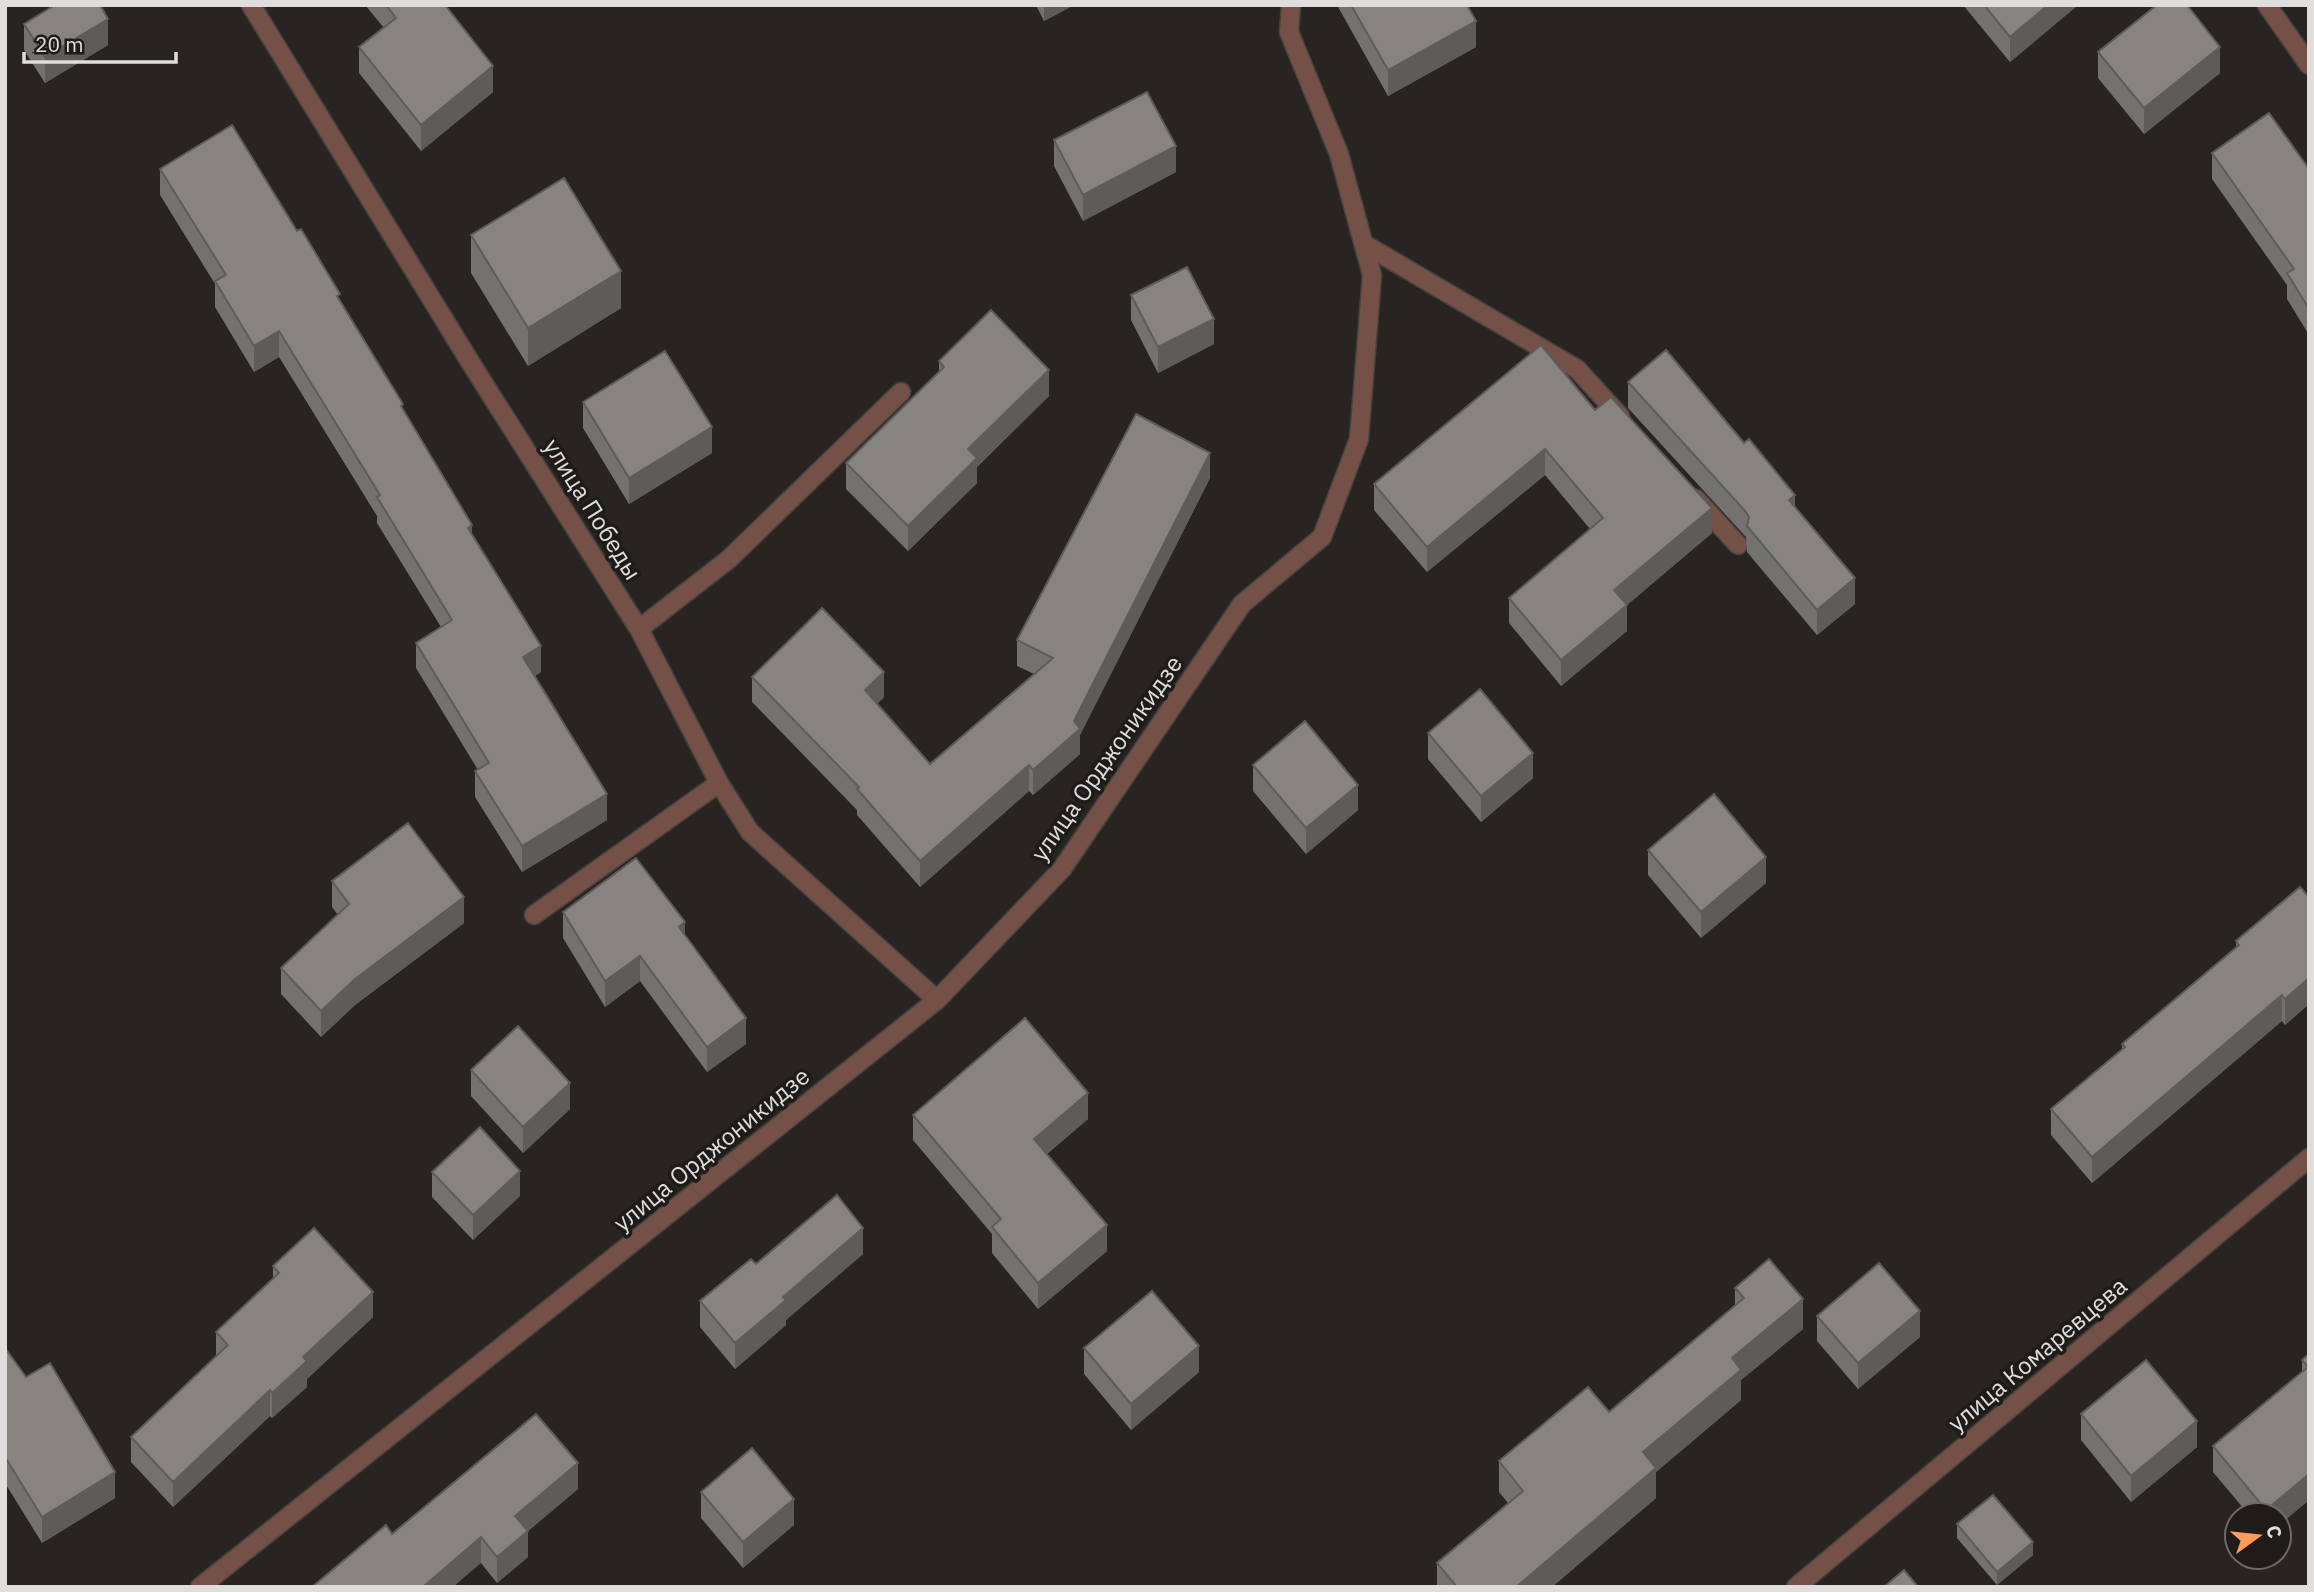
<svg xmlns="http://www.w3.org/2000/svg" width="2314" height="1592" viewBox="0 0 2314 1592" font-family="'IBM Plex Sans',sans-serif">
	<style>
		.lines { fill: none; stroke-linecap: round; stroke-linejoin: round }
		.minor-casing { stroke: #45423f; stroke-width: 21 }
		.minor { stroke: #755047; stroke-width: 18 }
		.wall { fill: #74726e }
		.shaded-wall { fill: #5e5c5a }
		.building { fill: #878480; stroke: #5e5c5a; stroke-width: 2 }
		.labels { text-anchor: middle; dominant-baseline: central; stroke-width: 7; stroke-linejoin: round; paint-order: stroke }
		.street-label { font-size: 24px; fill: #e0dedc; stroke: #1e1b18 }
	</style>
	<rect width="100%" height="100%" fill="#272421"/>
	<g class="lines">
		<g class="minor-casing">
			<path id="minor" d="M 251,5 L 472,365 L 639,629 L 719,783 L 750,832 L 937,1000
				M 2267,5 L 2309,65
				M 1364,244 L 1577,369 L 1620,416
				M 1696,499 L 1738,545
				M 639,629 L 729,559 L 901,392
				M 534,915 L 719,783
				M 200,1587 L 937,1000 L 1062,869 L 1242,604 L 1322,537 L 1359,439 L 1372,275 L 1339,154 L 1289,32 L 1291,5
				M 1796,1587 L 2309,1158"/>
		</g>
		<use href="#minor" class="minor"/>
	</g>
	<path class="wall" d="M 50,5 L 100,5 L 108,45 L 45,83 L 24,50 L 24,24 L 51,8 Z
		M 365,5 L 445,5 L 493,92 L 421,151 L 359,73 L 359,47 L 384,28 Z
		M 1036,5 L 1074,5 L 1044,21 Z
		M 1337,5 L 1467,5 L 1476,47 L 1388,96 Z
		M 1963,5 L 2078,5 L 2010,62 Z
		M 2098,52 L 2220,73 L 2144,134 L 2098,78 Z
		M 1054,140 L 1176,172 L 1083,221 L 1054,166 Z
		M 2212,153 L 2309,169 L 2309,335 L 2287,299 L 2287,285 L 2212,179 Z
		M 160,169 L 340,300 L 403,410 L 472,535 L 541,672 L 535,676 L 607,820 L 522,872 L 475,797 L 475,771 L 478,770 L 416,668 L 416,643 L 441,627 L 377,523 L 377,516 L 279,357 L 254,372 L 215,307 L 215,284 L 160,195 Z
		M 471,235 L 621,308 L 528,366 L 471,273 Z
		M 1131,295 L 1214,344 L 1158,373 L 1131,320 Z
		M 939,361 L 1049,396 L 977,467 L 977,483 L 908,551 L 846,489 L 846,463 L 939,373 Z
		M 1628,382 L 1795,506 L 1855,604 L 1817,635 L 1747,552 L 1746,537 L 1628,408 Z
		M 583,402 L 712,453 L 629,504 L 583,428 Z
		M 1595,410 L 1712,533 L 1627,605 L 1627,631 L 1561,686 L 1509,623 L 1509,598 L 1590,529 L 1545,475 L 1427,572 L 1374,510 L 1374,484 Z
		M 1210,478 L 1080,735 L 1080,754 L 1033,795 L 1029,791 L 920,887 L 857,815 L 857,810 L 752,702 L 752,677 L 884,697 L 877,704 L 930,764 L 1034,674 L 1017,666 L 1017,640 Z
		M 1428,733 L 1533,778 L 1481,822 L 1428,759 Z
		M 1253,765 L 1358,810 L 1306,854 L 1253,791 Z
		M 1648,850 L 1766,883 L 1701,938 L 1648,875 Z
		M 332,881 L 464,923 L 355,1005 L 321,1037 L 281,994 L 281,968 L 338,915 L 332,907 Z
		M 2309,897 L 2309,1004 L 2285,1025 L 2282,1021 L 2092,1183 L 2051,1135 L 2051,1109 L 2122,1050 L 2122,1044 L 2236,947 L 2236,941 Z
		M 563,912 L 685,935 L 746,1044 L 707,1072 L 640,981 L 605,1007 L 563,938 Z
		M 471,1070 L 570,1109 L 523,1153 L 471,1096 Z
		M 913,1115 L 1088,1119 L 1047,1154 L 1107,1251 L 1038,1309 L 992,1253 L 992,1234 L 913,1140 Z
		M 432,1172 L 520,1196 L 473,1240 L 432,1197 Z
		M 863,1254 L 786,1320 L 786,1325 L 735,1369 L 700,1327 L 700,1301 L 756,1264 Z
		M 273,1266 L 373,1317 L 307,1379 L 307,1387 L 272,1418 L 270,1416 L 173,1507 L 131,1462 L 131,1437 L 216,1357 L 216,1332 L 273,1279 Z
		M 1735,1288 L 1803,1329 L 1741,1380 L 1741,1400 L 1656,1472 L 1656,1498 L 1552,1587 L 1437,1587 L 1437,1563 L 1508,1503 L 1499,1492 L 1499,1461 L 1609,1412 L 1735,1305 Z
		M 1817,1316 L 1920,1337 L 1858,1389 L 1817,1341 Z
		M 5,1348 L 115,1498 L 42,1543 L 5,1483 Z
		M 1084,1348 L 1199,1372 L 1131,1430 L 1084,1374 Z
		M 2309,1354 L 2309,1500 L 2279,1525 L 2279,1515 L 2249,1515 L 2213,1472 L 2213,1446 L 2302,1372 L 2302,1360 Z
		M 2081,1414 L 2197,1447 L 2131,1502 L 2081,1440 Z
		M 578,1489 L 528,1531 L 528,1557 L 497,1583 L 481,1563 L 392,1534 Z
		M 701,1492 L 794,1525 L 743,1568 L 701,1518 Z
		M 1957,1524 L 2033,1555 L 1997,1585 L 1957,1538 Z"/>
	<path class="shaded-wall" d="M 1044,5 L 1074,5 L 1044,21 Z
		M 2048,5 L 2078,5 L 2010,62 L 2010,37 Z
		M 108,19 L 108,45 L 45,83 L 45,57 Z
		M 1476,21 L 1476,47 L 1388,96 L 1388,70 Z
		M 2220,47 L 2220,73 L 2144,134 L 2144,108 Z
		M 493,66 L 493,92 L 421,151 L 421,125 Z
		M 1176,146 L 1176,172 L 1083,221 L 1083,195 Z
		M 621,271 L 621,308 L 528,366 L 528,328 Z
		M 1214,319 L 1214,344 L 1158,373 L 1158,347 Z
		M 279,331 L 279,357 L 254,372 L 254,346 Z
		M 1049,370 L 1049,396 L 977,467 L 977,483 L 908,551 L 908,526 L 968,449 Z
		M 712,427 L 712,453 L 629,504 L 629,478 Z
		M 1545,449 L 1545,475 L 1427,572 L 1427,547 Z
		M 1210,453 L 1210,478 L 1080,735 L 1080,754 L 1033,795 L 1033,770 L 1074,721 Z
		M 1795,495 L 1795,521 L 1789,500 Z
		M 1712,508 L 1712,533 L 1627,605 L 1627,631 L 1561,686 L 1561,660 L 1614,590 Z
		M 472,525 L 472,551 L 468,528 Z
		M 1855,578 L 1855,604 L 1817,635 L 1817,610 Z
		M 541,646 L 541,672 L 523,683 L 523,657 Z
		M 884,672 L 884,697 L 865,716 L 865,690 Z
		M 1533,753 L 1533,778 L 1481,822 L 1481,796 Z
		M 1029,765 L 1029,791 L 920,887 L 920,861 Z
		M 1358,785 L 1358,810 L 1306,854 L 1306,828 Z
		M 607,794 L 607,820 L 522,872 L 522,846 Z
		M 1766,857 L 1766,883 L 1701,938 L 1701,912 Z
		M 464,897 L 464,923 L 355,1005 L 321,1037 L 321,1011 L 355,979 Z
		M 685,922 L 685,948 L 679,927 Z
		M 640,956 L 640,981 L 605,1007 L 605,981 Z
		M 2309,978 L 2309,1004 L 2285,1025 L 2285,999 Z
		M 2282,995 L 2282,1021 L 2092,1183 L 2092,1157 Z
		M 746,1018 L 746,1044 L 707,1072 L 707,1047 Z
		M 570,1083 L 570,1109 L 523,1153 L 523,1127 Z
		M 1088,1093 L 1088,1119 L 1034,1164 L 1034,1139 Z
		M 520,1171 L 520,1196 L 473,1240 L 473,1215 Z
		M 1107,1225 L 1107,1251 L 1038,1309 L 1038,1283 Z
		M 863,1228 L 863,1254 L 786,1320 L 786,1325 L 735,1369 L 735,1343 L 783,1297 Z
		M 373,1292 L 373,1317 L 307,1379 L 307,1387 L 272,1418 L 272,1393 L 303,1357 Z
		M 1803,1299 L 1803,1329 L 1741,1380 L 1741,1400 L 1656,1472 L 1656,1498 L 1552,1587 L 1516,1587 L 1732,1358 Z
		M 1920,1311 L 1920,1337 L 1858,1389 L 1858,1363 Z
		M 1199,1346 L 1199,1372 L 1131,1430 L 1131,1404 Z
		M 270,1390 L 270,1416 L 173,1507 L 173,1482 Z
		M 2197,1421 L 2197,1447 L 2131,1502 L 2131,1476 Z
		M 578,1463 L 578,1489 L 515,1542 L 515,1516 Z
		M 115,1472 L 115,1498 L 42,1543 L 42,1517 Z
		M 2309,1474 L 2309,1500 L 2279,1525 L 2279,1515 L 2266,1515 L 2266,1510 Z
		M 794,1499 L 794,1525 L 743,1568 L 743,1542 Z
		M 528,1531 L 528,1557 L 497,1583 L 497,1557 Z
		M 481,1537 L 481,1563 L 453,1587 L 423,1587 Z
		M 2033,1542 L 2033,1555 L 1997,1585 L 1997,1572 Z"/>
	<path class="building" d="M 55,5 L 100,5 L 108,19 L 45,57 L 24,24 Z
		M 386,5 L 445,5 L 493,66 L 421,125 L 359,47 L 396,18 Z
		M 1351,5 L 1467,5 L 1476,21 L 1388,70 Z
		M 1984,5 L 2048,5 L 2010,37 Z
		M 2157,5 L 2187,5 L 2220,47 L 2144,108 L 2098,52 Z
		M 1147,92 L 1176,146 L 1083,195 L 1054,140 Z
		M 2269,113 L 2309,169 L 2309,309 L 2287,273 L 2294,269 L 2212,153 Z
		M 232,125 L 297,231 L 301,229 L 340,294 L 337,296 L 403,404 L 401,406 L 472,525 L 468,528 L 541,646 L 523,657 L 607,794 L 522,846 L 475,771 L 489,763 L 416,643 L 452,620 L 377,497 L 380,495 L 279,331 L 254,346 L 215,281 L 226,275 L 160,169 Z
		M 564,178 L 621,271 L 528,328 L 471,235 Z
		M 1187,267 L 1214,319 L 1158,347 L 1131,295 Z
		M 991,310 L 1049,370 L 968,449 L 977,458 L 908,526 L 846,463 L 944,367 L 939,361 Z
		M 1541,345 L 1595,410 L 1611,397 L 1712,508 L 1614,590 L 1627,605 L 1561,660 L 1509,598 L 1603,518 L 1545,449 L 1427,547 L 1374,484 Z
		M 1666,350 L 1744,443 L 1749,439 L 1795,495 L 1789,500 L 1855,578 L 1817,610 L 1747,526 L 1749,517 L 1746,512 L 1628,382 Z
		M 665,351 L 712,427 L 629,478 L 583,402 Z
		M 1136,414 L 1210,453 L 1074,721 L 1080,729 L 1033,770 L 1029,765 L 920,861 L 857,789 L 859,787 L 752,677 L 822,608 L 884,672 L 865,690 L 930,764 L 1053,658 L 1017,640 Z
		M 1480,689 L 1533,753 L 1481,796 L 1428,733 Z
		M 1305,721 L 1358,785 L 1306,828 L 1253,765 Z
		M 1714,794 L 1766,857 L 1701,912 L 1648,850 Z
		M 408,823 L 464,897 L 355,979 L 321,1011 L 281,968 L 349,904 L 332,881 Z
		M 636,858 L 685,922 L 679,927 L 746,1018 L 707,1047 L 640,956 L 605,981 L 563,912 Z
		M 2300,887 L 2309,897 L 2309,978 L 2285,999 L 2282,995 L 2092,1157 L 2051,1109 L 2125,1047 L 2122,1044 L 2239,945 L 2236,941 Z
		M 1025,1018 L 1088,1093 L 1034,1139 L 1107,1225 L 1038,1283 L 992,1227 L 1001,1219 L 913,1115 Z
		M 518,1026 L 570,1083 L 523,1127 L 471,1070 Z
		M 480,1127 L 520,1171 L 473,1215 L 432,1172 Z
		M 837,1195 L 863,1228 L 783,1297 L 786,1300 L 735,1343 L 700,1301 L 751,1259 L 756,1264 Z
		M 314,1228 L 373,1292 L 303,1357 L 307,1361 L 272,1393 L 270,1390 L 173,1482 L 131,1437 L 228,1345 L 216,1332 L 279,1273 L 273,1266 Z
		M 1769,1259 L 1803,1299 L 1732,1358 L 1741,1370 L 1643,1452 L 1656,1468 L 1516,1587 L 1457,1587 L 1437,1563 L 1523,1491 L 1499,1461 L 1588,1387 L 1609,1412 L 1744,1298 L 1735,1288 Z
		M 1879,1263 L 1920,1311 L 1858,1363 L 1817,1316 Z
		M 1152,1291 L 1199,1346 L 1131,1404 L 1084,1348 Z
		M 5,1348 L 26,1377 L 50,1363 L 115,1472 L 42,1517 L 5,1457 Z
		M 2309,1354 L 2309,1474 L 2266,1510 L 2213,1446 L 2308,1367 L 2302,1360 Z
		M 2146,1360 L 2197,1421 L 2131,1476 L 2081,1414 Z
		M 536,1414 L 578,1463 L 515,1516 L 528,1531 L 497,1557 L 481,1537 L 423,1587 L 312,1587 L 386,1525 L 392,1534 Z
		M 752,1448 L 794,1499 L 743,1542 L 701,1492 Z
		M 1993,1495 L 2033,1542 L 1997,1572 L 1957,1524 Z
		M 1904,1570 L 1918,1587 L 1884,1587 Z"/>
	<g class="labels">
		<g class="street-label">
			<text transform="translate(593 509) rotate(58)">улица Победы</text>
			<text transform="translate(1106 758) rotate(-55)">улица Орджоникидзе</text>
			<text transform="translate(711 1149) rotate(-39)">улица Орджоникидзе</text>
			<text transform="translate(2037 1354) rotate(-40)">улица Комаревцева</text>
		</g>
	</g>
	<rect width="2314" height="1592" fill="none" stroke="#e0dedc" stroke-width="14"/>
	<g transform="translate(2258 1536) rotate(75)"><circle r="33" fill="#1e1b18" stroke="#6c6966" stroke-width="2"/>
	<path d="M0-5L12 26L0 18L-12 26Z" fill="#ff9b59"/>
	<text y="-10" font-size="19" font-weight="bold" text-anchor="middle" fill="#e0dedc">С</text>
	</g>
	<path d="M24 52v10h152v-10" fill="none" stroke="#e0dedc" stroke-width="3.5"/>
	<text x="35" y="52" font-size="21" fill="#e0dedc" stroke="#1e1b18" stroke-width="5" paint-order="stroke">20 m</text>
</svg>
